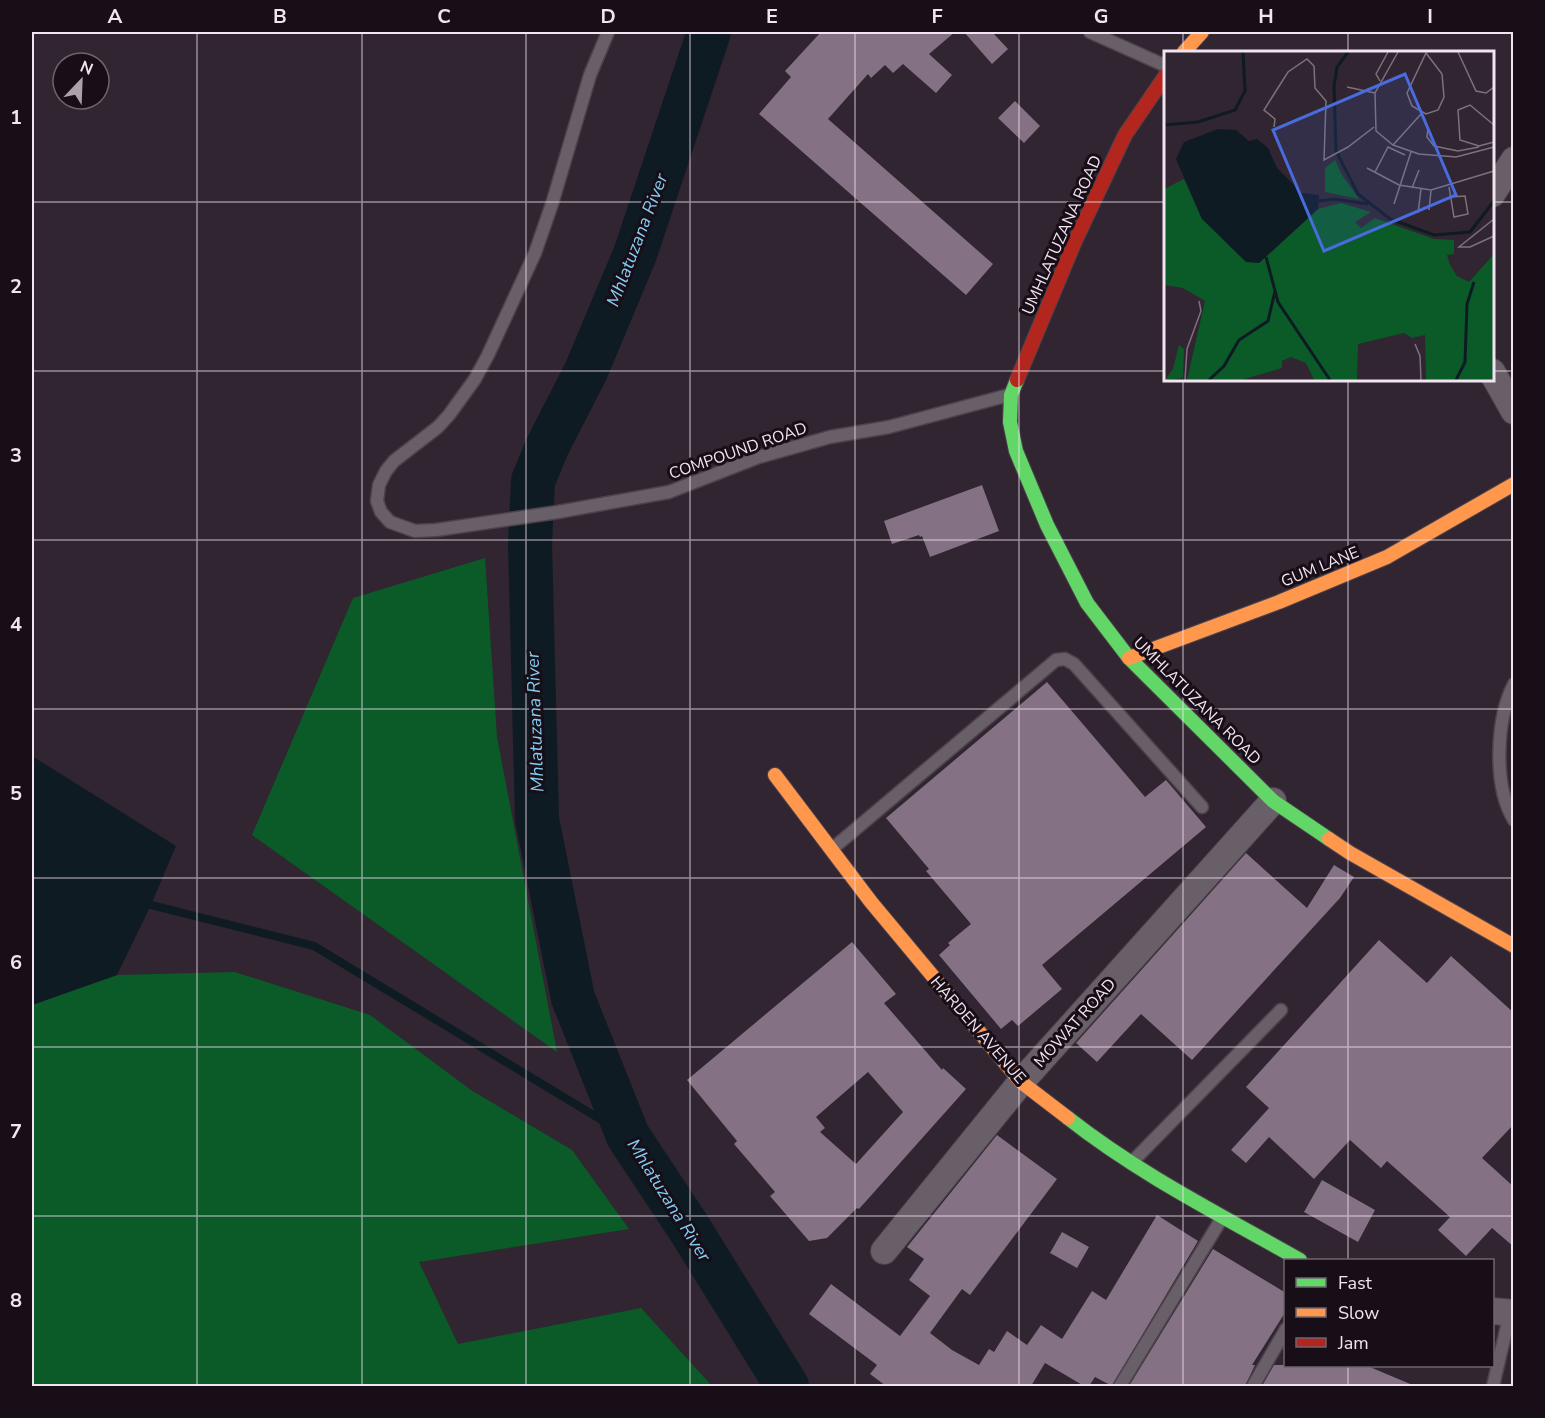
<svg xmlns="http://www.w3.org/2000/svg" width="1545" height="1418" viewBox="0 0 1545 1418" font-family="'Nunito Sans',sans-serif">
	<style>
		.forest { fill: #0a5b28 }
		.water { fill: #0f1b23 }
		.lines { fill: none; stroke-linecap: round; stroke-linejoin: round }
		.stream { stroke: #0f1b23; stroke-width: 8 }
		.river { stroke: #0f1b23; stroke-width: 44 }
		.building { fill: #857184; fill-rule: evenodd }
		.lane-casing { stroke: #4c424c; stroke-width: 15 }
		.street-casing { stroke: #4c424c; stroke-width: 28 }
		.fast-casing { stroke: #4c424c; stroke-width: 16 }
		.slow-casing { stroke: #4c424c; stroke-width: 16 }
		.jam-casing { stroke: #4c424c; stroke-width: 16 }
		.lane { stroke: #685f68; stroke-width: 12 }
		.street { stroke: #685f68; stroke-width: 26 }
		.fast { stroke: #63d668; stroke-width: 14 }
		.slow { stroke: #ff974d; stroke-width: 14 }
		.jam { stroke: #b3261e; stroke-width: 14 }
		.grid { fill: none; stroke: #f2e4f2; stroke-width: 1.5; stroke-opacity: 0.55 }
		.labels { text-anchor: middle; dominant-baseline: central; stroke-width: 6; stroke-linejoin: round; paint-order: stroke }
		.street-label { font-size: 16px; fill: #f2e4f2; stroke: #170e17 }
		.water-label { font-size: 18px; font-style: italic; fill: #82cef4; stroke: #170e17 }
		.inset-river { fill: none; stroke: #0f1b23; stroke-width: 3 }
		.inset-road { fill: none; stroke: #7e717e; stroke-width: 1.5 }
		.view { fill: #486cdd; fill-opacity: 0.15; stroke: #486cdd; stroke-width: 3 }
		.inset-edge { fill: none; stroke: #f2e4f2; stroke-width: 3 }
		.neatline { fill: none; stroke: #f2e4f2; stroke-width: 2 }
		.grid-label { font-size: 20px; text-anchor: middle; font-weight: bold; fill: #f2e4f2 }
	</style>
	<rect width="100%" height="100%" fill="#302530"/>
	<path class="forest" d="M 485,558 L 497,737 L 557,1052 L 252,835 L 353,598 Z
		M 235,972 L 370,1015 L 471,1090 L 572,1150 L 629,1229 L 419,1262 L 458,1344 L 641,1308 L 712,1386 L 32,1386 L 32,1005 L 117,975 Z"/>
	<path class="water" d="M 32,756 L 176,846 L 151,905 L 117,975 L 32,1005 Z"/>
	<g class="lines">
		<path class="stream" d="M 151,905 L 314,946 L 628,1136"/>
		<path class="river" d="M 709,32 L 635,254 L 586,371 L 547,447 L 533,481 L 530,544 L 537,819 L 573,998 L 628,1136 L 689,1228 L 787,1386"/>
	</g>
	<path class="building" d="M 821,32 L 955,32 L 929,54 L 952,75 L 936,93 L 903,64 L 893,73 L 885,65 L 871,78 L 868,74 L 828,119 L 993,264 L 966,295 L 759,114 L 791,77 L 785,71 Z
		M 964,32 L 992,32 L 1008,49 L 992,64 Z
		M 1015,101 L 1040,126 L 1024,143 L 998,118 Z
		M 982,485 L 999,531 L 930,557 L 922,536 L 920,537 L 919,535 L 892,544 L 884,521 Z
		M 1047,682 L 1145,797 L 1166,780 L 1206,827 L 1042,965 L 1062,989 L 1018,1026 L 1012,1020 L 1001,1029 L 939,955 L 950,945 L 948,943 L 971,924 L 926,871 L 929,869 L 886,818 Z
		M 1246,853 L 1307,908 L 1334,865 L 1354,877 L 1340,898 L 1192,1060 L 1141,1014 L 1097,1062 L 1076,1043 Z
		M 1379,940 L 1427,983 L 1451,956 L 1514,1013 L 1514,1124 L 1482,1158 L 1514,1187 L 1514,1247 L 1492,1228 L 1466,1256 L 1438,1230 L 1450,1217 L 1387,1161 L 1381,1168 L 1350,1140 L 1314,1179 L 1269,1137 L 1246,1163 L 1231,1150 L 1269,1108 L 1246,1087 Z
		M 852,942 L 896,994 L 884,1003 L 942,1070 L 943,1068 L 966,1089 L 859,1209 L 857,1208 L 827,1238 L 809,1241 L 770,1196 L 775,1192 L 734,1144 L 737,1141 L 687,1080 ZM 868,1072 L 903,1112 L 856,1164 L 820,1132 L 825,1128 L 816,1117 Z
		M 997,1135 L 1057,1179 L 970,1295 L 962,1289 L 930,1333 L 952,1350 L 979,1365 L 989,1349 L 994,1352 L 1007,1331 L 1027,1345 L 1041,1325 L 1062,1339 L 1092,1291 L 1106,1300 L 1157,1215 L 1198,1241 L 1112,1386 L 1095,1377 L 1089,1386 L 1084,1386 L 1045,1363 L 1031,1386 L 886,1386 L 870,1374 L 877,1365 L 809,1314 L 831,1284 L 900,1336 L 930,1296 L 909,1280 L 924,1259 L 907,1247 Z
		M 1322,1180 L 1375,1210 L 1358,1242 L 1304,1212 Z
		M 1062,1232 L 1089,1247 L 1077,1268 L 1050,1253 Z
		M 1213,1249 L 1286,1293 L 1286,1311 L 1252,1365 L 1255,1365 L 1245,1386 L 1129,1386 Z
		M 1274,1365 L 1365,1365 L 1415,1386 L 1262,1386 Z"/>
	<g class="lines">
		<g class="lane-casing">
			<path id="lane" d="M 608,32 L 590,75 L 552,204 L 535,253 L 488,355 L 475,379 L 449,415 L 438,427 L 394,461 L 386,471 L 379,485 L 377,501 L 381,512 L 390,522 L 415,531 L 436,530 L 558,512 L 669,492 L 759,457 L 830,437 L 889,427 L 1009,395
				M 1090,32 L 1166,66
				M 1514,684 C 1496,719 1493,786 1514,820
				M 832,849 L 1056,660 L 1065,659 L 1074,664 L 1202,807
				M 1133,1161 L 1281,1010
				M 1120,1386 L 1222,1218
				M 1253,1386 L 1286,1329
				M 1493,1386 L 1510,1313"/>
		</g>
		<g class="street-casing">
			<path id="street" d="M 1492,194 L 1514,160
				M 1492,372 L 1514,411
				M 884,1251 L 1021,1082 L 1273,801
				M 1492,1311 L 1514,1313"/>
		</g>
		<g class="fast-casing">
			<path id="fast" d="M 1017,380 L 1011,395 L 1010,422 L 1016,451 L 1047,525 L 1087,603 L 1129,658 L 1273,801 L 1329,839
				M 1068,1118 C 1139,1174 1221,1215 1300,1260"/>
		</g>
		<g class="slow-casing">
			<path id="slow" d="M 1184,52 L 1202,32
				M 1129,658 L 1279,602 L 1387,557 L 1514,484
				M 775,775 L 871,902 L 1021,1082 L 1068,1118
				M 1329,839 L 1350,853 L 1514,946"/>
		</g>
		<g class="jam-casing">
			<path id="jam" d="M 1017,380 L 1075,241 L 1125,135 L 1166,75"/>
		</g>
		<use href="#lane" class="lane"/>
		<use href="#street" class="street"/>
		<use href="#fast" class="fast"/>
		<use href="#slow" class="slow"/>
		<use href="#jam" class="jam"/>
	</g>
	<path class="grid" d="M 197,32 L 197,1386M 362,32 L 362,1386M 526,32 L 526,1386M 690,32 L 690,1386M 855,32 L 855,1386M 1019,32 L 1019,1386M 1183,32 L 1183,52M 1348,32 L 1348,52M 32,202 L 1166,202M 1492,202 L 1514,202M 32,371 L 1166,371M 1492,371 L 1514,371M 1183,380 L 1183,1386M 1348,380 L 1348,1260M 32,540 L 1514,540M 32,709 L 1514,709M 32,878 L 1514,878M 32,1047 L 1514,1047M 32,1216 L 1514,1216M 1348,1366 L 1348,1386"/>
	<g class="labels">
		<g class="street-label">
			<text transform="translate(1062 235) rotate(-66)">UMHLATUZANA ROAD</text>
			<text transform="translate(738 451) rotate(-19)">COMPOUND ROAD</text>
			<text transform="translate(1320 567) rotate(-22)">GUM LANE</text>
			<text transform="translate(1197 701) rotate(45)">UMHLATUZANA ROAD</text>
			<text transform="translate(1075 1023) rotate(-48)">MOWAT ROAD</text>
			<text transform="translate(978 1030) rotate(49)">HARDEN AVENUE</text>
		</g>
		<g class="water-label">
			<text transform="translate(637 240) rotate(-69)">Mhlatuzana River</text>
			<text transform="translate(535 722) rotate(-92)">Mhlatuzana River</text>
			<text transform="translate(669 1200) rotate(58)">Mhlatuzana River</text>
		</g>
	</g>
	<g transform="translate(1164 51)">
		<rect width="330" height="330" fill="#302530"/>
		<path d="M 171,109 L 178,124 L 195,148 L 161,141 L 161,117 ZM 20,128 L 38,168 L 95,212 L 154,158 L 177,152 L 207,161 L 191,171 L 197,177 L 211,167 L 270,188 L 290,189 L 290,203 L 283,204 L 286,214 L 293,225 L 305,231 L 330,203 L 330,329 L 262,329 L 261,284 L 248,287 L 240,282 L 194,293 L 193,329 L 150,329 L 142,312 L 127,306 L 118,310 L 118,317 L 77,329 L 23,329 L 41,250 L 19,237 L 0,234 L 0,138 ZM 15,294 L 20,298 L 19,327 L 1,329 L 9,318 Z" fill="#0a5b28"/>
		<path d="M 54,78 L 72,79 L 85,90 L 93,88 L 104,97 L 113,117 L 138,142 L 155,144 L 154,158 L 95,212 L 82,211 L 38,168 L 12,108 L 20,91 Z" fill="#0f1b23"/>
		<path class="inset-river" d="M 184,1 L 173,16 L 170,35 L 172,100 L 194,143 L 226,168 L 270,184 L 306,181 L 330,150M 0,74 L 34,71 L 71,59 L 81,40 L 79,1M 155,150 L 170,148 L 204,153M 102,206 L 114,251 L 166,329M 45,329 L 60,315 L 75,289 L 104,270 L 111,240M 292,329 L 301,311 L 303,253 L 310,231"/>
		<path class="inset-road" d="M 234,1 L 211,42 L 212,80 L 229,94 L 255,103 L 292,106 L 330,96M 294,1 L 312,40 L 322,42 L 330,36M 262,2 L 278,23 L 280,46 L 274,59 L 262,63 L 248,55 L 243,42 ZM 216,30 L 212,23 L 224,1M 183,36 L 211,42M 330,74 L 306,54 L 294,59 L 296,89 L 315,95 L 330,91M 110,76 L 111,68 L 100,59 L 124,21 L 143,8 L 150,15 L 151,37 L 162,50 L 160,109 L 184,96 L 210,76M 264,76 L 263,86 L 270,95 L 294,100 L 315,96M 229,94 L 258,62M 203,117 L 235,134 L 267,139 L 330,120M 211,121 L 224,96 L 241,104M 285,136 L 290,166 L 304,163 L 301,145 L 287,146M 248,137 L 255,119M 230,153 L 247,101M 265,159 L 267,139M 254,162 L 257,138M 330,168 L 295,196 L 306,196 L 330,185M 251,293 L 256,305 L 257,329M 21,329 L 23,298 L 37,260 L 35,250"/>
		<path class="view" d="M 241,23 L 292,144 L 160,200 L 109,79 Z"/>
		<rect width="330" height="330" class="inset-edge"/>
	</g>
	<rect width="1545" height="1418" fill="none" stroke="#170e17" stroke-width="66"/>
	<rect x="1284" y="1259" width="210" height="108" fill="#170e17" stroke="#6f646f" stroke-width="1.5"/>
	<rect x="1296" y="1278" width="30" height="9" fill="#63d668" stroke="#6f646f" stroke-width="1.5"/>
	<text x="1338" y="1289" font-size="18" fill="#f2e4f2">Fast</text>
	<rect x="1296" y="1308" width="30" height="9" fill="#ff974d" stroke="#6f646f" stroke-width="1.5"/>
	<text x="1338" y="1319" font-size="18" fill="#f2e4f2">Slow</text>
	<rect x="1296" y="1338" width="30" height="9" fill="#b3261e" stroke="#6f646f" stroke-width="1.5"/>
	<text x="1338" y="1349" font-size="18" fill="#f2e4f2">Jam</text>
	<g transform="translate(81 81) rotate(23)"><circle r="28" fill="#170e17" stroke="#6f646f" stroke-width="1.5"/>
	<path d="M0-4.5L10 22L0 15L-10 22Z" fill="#aea1ae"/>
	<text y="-9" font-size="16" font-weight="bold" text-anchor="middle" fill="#f2e4f2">N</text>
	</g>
	<rect x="33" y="33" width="1479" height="1352" class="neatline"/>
	<g class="grid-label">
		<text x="115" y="23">A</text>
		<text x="280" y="23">B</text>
		<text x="444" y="23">C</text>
		<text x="608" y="23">D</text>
		<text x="772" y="23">E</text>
		<text x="937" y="23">F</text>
		<text x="1101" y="23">G</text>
		<text x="1266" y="23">H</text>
		<text x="1430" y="23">I</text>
		<text x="16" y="124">1</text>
		<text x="16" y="293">2</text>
		<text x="16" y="462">3</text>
		<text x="16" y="631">4</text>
		<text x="16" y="800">5</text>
		<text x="16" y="969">6</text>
		<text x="16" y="1138">7</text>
		<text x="16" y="1307">8</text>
	</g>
</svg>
